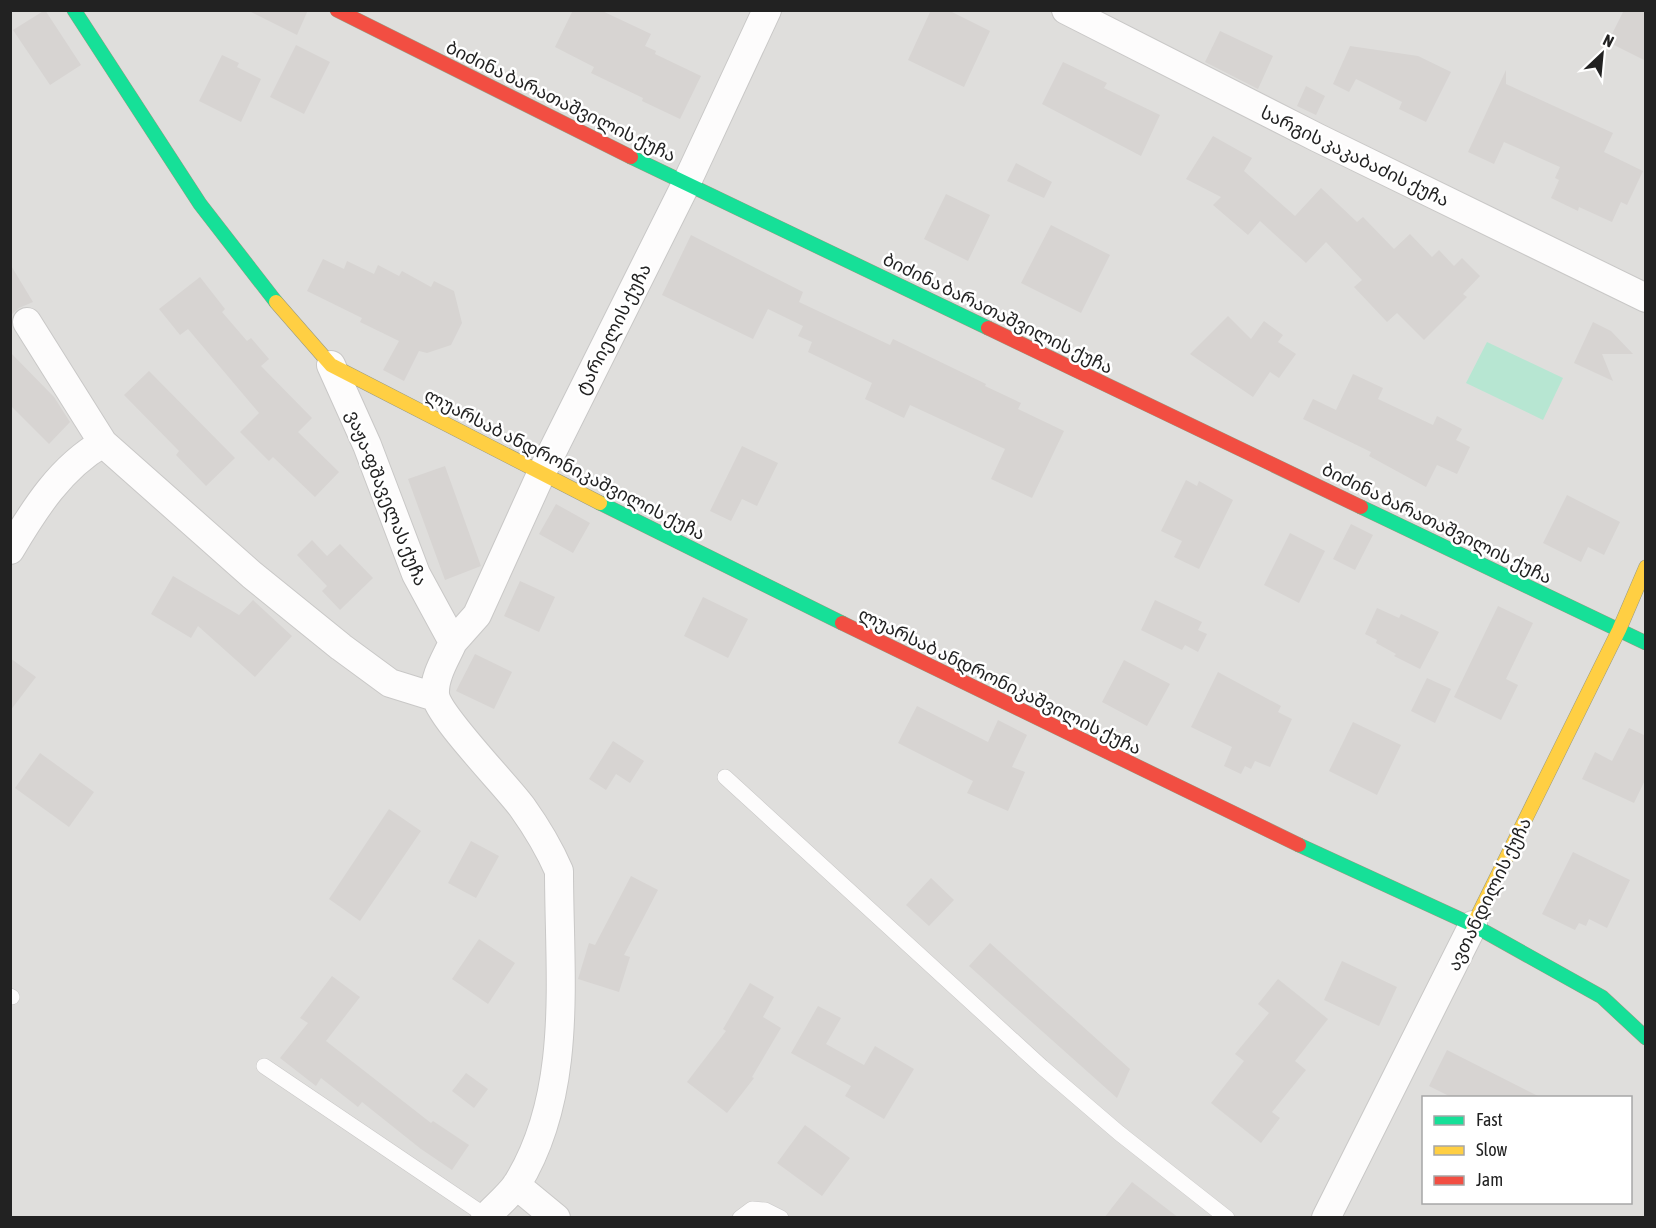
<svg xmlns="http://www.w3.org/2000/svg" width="1656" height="1228" viewBox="0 0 1656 1228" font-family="'Asap Condensed','Noto Sans Georgian',sans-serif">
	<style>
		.residential { fill: #dfdedc; fill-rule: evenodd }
		.pitch { fill: #b7e6d2 }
		.building { fill: #d7d4d2 }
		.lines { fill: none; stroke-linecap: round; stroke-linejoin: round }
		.lane-casing { stroke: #c9c8c7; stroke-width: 16 }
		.street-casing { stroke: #c9c8c7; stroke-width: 30 }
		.fast-casing { stroke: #999a82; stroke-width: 15 }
		.slow-casing { stroke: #999a82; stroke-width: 15 }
		.jam-casing { stroke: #999a82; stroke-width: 15 }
		.lane { stroke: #fdfcfc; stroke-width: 15 }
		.street { stroke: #fdfcfc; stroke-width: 28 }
		.fast { stroke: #16e098; stroke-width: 14 }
		.slow { stroke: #ffcf43; stroke-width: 14 }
		.jam { stroke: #f24e42; stroke-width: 14 }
		.labels { text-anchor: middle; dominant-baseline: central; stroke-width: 5; stroke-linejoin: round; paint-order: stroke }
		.street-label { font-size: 18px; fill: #222; stroke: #fff }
	</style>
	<rect width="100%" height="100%" fill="#f0eeeb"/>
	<path class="residential" d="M 10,11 L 1645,11 L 1645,1217 L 11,1217 ZM 1424,1098 L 1630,1098 L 1630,1202 L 1424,1202 Z"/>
	<path class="pitch" d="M 1487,342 L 1563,378 L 1543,420 L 1466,383 Z"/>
	<path class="building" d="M 45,10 L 81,65 L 50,85 L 13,30 Z
		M 247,10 L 308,10 L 297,35 Z
		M 573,10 L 600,10 L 651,34 L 645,46 L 656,51 L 655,54 L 701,76 L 680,119 L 642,101 L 643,98 L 591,73 L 594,67 L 555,47 Z
		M 931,10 L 948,10 L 990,31 L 964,87 L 908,60 Z
		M 1624,10 L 1646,10 L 1646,61 L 1608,42 Z
		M 1220,31 L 1273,56 L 1258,89 L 1205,62 Z
		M 296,45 L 330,62 L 304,114 L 270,97 Z
		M 1350,46 L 1418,56 L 1451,72 L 1426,122 L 1399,109 L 1402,102 L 1356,79 L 1349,92 L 1333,84 Z
		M 222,55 L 239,63 L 237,67 L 261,79 L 241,122 L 199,101 Z
		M 1063,62 L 1107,83 L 1104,88 L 1160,115 L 1141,156 L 1042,104 Z
		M 1506,70 L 1506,84 L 1613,133 L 1604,152 L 1643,171 L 1627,205 L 1621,202 L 1612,222 L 1579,207 L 1578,211 L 1551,198 L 1559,180 L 1555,178 L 1560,167 L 1504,142 L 1494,164 L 1468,152 Z
		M 1306,86 L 1325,96 L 1316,115 L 1297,106 Z
		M 1213,136 L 1252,158 L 1244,171 L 1295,216 L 1321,188 L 1357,222 L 1363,217 L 1394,249 L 1410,234 L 1432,257 L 1439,250 L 1454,266 L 1462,258 L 1480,276 L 1463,294 L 1467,297 L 1424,340 L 1397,313 L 1387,322 L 1354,287 L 1362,280 L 1326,242 L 1306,263 L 1260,221 L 1248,235 L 1213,205 L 1221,197 L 1186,179 Z
		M 1016,163 L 1052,182 L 1044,198 L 1007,181 Z
		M 946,194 L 990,215 L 968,261 L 924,239 Z
		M 1051,225 L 1110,255 L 1081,313 L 1021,283 Z
		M 691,235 L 803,292 L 799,302 L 890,345 L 893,339 L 986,384 L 985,386 L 1021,403 L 1018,409 L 1064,431 L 1032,498 L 991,479 L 1005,449 L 910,405 L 904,418 L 865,399 L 872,383 L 808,352 L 812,342 L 798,336 L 803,326 L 768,309 L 753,339 L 662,295 Z
		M 323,259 L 344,269 L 347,261 L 374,274 L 378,265 L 399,276 L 402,271 L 431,287 L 434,281 L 454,291 L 462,323 L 451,345 L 427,353 L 419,351 L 404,381 L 383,370 L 399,341 L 360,322 L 362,318 L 307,291 Z
		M 10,264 L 33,302 L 19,308 L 10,316 Z
		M 200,277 L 225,309 L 222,312 L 247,341 L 251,338 L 269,359 L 261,366 L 312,418 L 298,432 L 339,472 L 315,497 L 273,457 L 269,461 L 240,432 L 259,413 L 188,329 L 180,335 L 159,309 Z
		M 1228,316 L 1251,339 L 1264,321 L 1283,335 L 1278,342 L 1296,354 L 1279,378 L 1270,372 L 1253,397 L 1190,354 Z
		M 1593,322 L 1611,331 L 1633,354 L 1602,354 L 1613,381 L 1574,363 Z
		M 10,352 L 54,397 L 70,422 L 49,444 L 10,405 Z
		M 149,371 L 235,458 L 206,486 L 176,455 L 179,451 L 124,395 Z
		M 1353,374 L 1383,388 L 1378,399 L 1433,425 L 1437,416 L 1462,429 L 1456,440 L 1470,447 L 1457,474 L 1437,465 L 1426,487 L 1369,456 L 1371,452 L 1303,419 L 1313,399 L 1336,410 Z
		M 742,446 L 778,463 L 757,506 L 742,499 L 731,521 L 710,511 Z
		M 445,466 L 481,566 L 445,580 L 408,479 Z
		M 1186,480 L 1197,486 L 1199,481 L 1233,500 L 1199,569 L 1174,557 L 1182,541 L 1161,531 Z
		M 1567,495 L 1620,522 L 1604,555 L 1588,547 L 1581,562 L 1543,543 Z
		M 556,504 L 590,523 L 573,553 L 539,534 Z
		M 1351,524 L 1373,535 L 1355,570 L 1333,559 Z
		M 1290,533 L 1325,551 L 1299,603 L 1264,585 Z
		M 312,540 L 327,556 L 340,544 L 373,578 L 340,610 L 322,591 L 327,586 L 297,555 Z
		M 173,576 L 239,615 L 253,600 L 292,636 L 255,677 L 198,626 L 191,638 L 151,614 Z
		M 520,581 L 555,597 L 539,632 L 504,616 Z
		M 703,597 L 748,619 L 728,658 L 684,636 Z
		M 1155,600 L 1202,622 L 1198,630 L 1207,634 L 1198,652 L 1185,645 L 1182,650 L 1141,630 Z
		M 1498,606 L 1533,623 L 1506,679 L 1518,685 L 1501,720 L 1454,697 Z
		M 1377,608 L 1399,618 L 1401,614 L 1439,632 L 1420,669 L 1394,656 L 1396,654 L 1376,643 L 1377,640 L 1365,634 Z
		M 475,654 L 512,672 L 494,709 L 456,691 Z
		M 10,658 L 36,677 L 10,711 Z
		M 1124,660 L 1170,684 L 1147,726 L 1102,702 Z
		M 1218,672 L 1281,706 L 1278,712 L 1292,719 L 1270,767 L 1255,761 L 1251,769 L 1245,766 L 1241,774 L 1224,766 L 1232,747 L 1191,727 Z
		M 1427,678 L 1451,689 L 1435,723 L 1411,711 Z
		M 917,706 L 988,742 L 998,720 L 1027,735 L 1012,767 L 1025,772 L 1008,811 L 967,793 L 973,781 L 898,743 Z
		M 1353,722 L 1401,745 L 1377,795 L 1329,771 Z
		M 1629,728 L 1646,736 L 1646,778 L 1634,803 L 1582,779 L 1595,752 L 1612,761 Z
		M 613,741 L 644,761 L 630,783 L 616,774 L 606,790 L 589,779 Z
		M 40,753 L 94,792 L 69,827 L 15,788 Z
		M 389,809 L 421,831 L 360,921 L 329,899 Z
		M 471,841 L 499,856 L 476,898 L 448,883 Z
		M 1573,852 L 1630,880 L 1607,928 L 1589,919 L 1586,926 L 1579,923 L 1575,930 L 1542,914 Z
		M 631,876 L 658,890 L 624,955 L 630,957 L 619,992 L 578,979 L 589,943 L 595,945 Z
		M 931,878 L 954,900 L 929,926 L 906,905 Z
		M 479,939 L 515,963 L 488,1004 L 452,979 Z
		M 990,943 L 1130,1069 L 1117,1098 L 969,966 Z
		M 1342,961 L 1397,987 L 1379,1026 L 1324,1000 Z
		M 332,976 L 360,997 L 326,1041 L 431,1123 L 433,1121 L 469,1145 L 452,1170 L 421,1149 L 362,1102 L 358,1107 L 321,1078 L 316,1086 L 280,1058 L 308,1023 L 300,1018 Z
		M 1278,979 L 1328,1019 L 1295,1061 L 1306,1070 L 1272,1112 L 1280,1118 L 1261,1143 L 1211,1103 L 1244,1061 L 1235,1054 L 1269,1013 L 1258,1004 Z
		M 750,983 L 774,997 L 763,1017 L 781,1028 L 752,1077 L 754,1078 L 727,1113 L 687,1082 L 726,1031 L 723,1029 Z
		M 818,1006 L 841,1018 L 826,1044 L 864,1065 L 875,1046 L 914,1069 L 884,1119 L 845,1096 L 851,1086 L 791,1053 Z
		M 1447,1050 L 1542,1098 L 1453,1098 L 1429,1086 Z
		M 466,1073 L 488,1089 L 474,1108 L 452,1091 Z
		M 805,1125 L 850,1158 L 822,1196 L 777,1163 Z
		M 1132,1182 L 1179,1218 L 1104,1218 Z"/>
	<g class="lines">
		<g class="lane-casing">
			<path id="lane" d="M 725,777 L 1042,1067 L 1119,1133 L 1227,1218
				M 10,996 L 12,997
				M 264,1066 L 486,1216
				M 740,1218 L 752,1209 L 765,1210 L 781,1218"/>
		</g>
		<g class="street-casing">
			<path id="street" d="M 1066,10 L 1318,138 L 1646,298
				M 27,322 L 103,443 L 252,575 L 341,647 L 390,683 L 435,697
				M 331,365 L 367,445 L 416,574 L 453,642 C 446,658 434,676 435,694 C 437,715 506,785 522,807 C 537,828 549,848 559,871 C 559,975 574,1092 517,1184 C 509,1196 495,1207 485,1218
				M 10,550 C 35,508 61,467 103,443
				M 453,642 L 477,615 L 541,474 L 686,184 L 767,10
				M 516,1185 L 556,1218
				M 1326,1218 L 1473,925"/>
		</g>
		<g class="fast-casing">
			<path id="fast" d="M 74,10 L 200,204 L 276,302
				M 631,157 L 988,328
				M 600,503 L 842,623
				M 1361,507 L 1646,643
				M 1299,845 L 1473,925 L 1602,997 L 1646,1038"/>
		</g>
		<g class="slow-casing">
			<path id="slow" d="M 276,302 L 331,365 L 600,503
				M 1473,925 L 1619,630 L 1646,567"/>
		</g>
		<g class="jam-casing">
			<path id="jam" d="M 337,10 L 631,157
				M 988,328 L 1361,507
				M 842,623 L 1299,845"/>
		</g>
		<use href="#lane" class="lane"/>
		<use href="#street" class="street"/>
		<use href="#fast" class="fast"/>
		<use href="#slow" class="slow"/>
		<use href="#jam" class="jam"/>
	</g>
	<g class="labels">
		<g class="street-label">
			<text transform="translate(561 101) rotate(26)">ბიძინა ბარათაშვილის ქუჩა</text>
			<text transform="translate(1355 156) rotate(26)">სარგის კაკაბაძის ქუჩა</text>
			<text transform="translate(998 313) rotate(26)">ბიძინა ბარათაშვილის ქუჩა</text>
			<text transform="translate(613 329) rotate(-63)">ტარიელის ქუჩა</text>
			<text transform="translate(565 464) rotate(27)">ლუარსაბ ანდრონიკაშვილის ქუჩა</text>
			<text transform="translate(387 498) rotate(68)">ვაჟა-ფშაველას ქუჩა</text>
			<text transform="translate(1437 523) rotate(26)">ბიძინა ბარათაშვილის ქუჩა</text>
			<text transform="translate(1000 681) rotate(26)">ლუარსაბ ანდრონიკაშვილის ქუჩა</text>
			<text transform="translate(1489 894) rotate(-64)">ავთანდილის ქუჩა</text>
		</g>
	</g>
	<rect width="1656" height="1228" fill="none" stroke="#222222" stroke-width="24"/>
	<rect x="1422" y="1096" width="210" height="108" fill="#ffffff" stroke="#a7a7a7" stroke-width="1.5"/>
	<rect x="1434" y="1116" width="30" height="9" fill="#16e098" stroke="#a7a7a7" stroke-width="1.5"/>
	<text x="1476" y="1126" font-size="18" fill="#222222">Fast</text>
	<rect x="1434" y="1146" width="30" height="9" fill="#ffcf43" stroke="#a7a7a7" stroke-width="1.5"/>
	<text x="1476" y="1156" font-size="18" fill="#222222">Slow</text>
	<rect x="1434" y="1176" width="30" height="9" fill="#f24e42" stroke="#a7a7a7" stroke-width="1.5"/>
	<text x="1476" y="1186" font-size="18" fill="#222222">Jam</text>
	<g transform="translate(1602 54) rotate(26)" stroke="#ffffff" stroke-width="4.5" paint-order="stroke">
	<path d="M0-4.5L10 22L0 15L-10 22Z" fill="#222222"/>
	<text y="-9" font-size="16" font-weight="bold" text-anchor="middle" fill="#222222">N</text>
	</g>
</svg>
